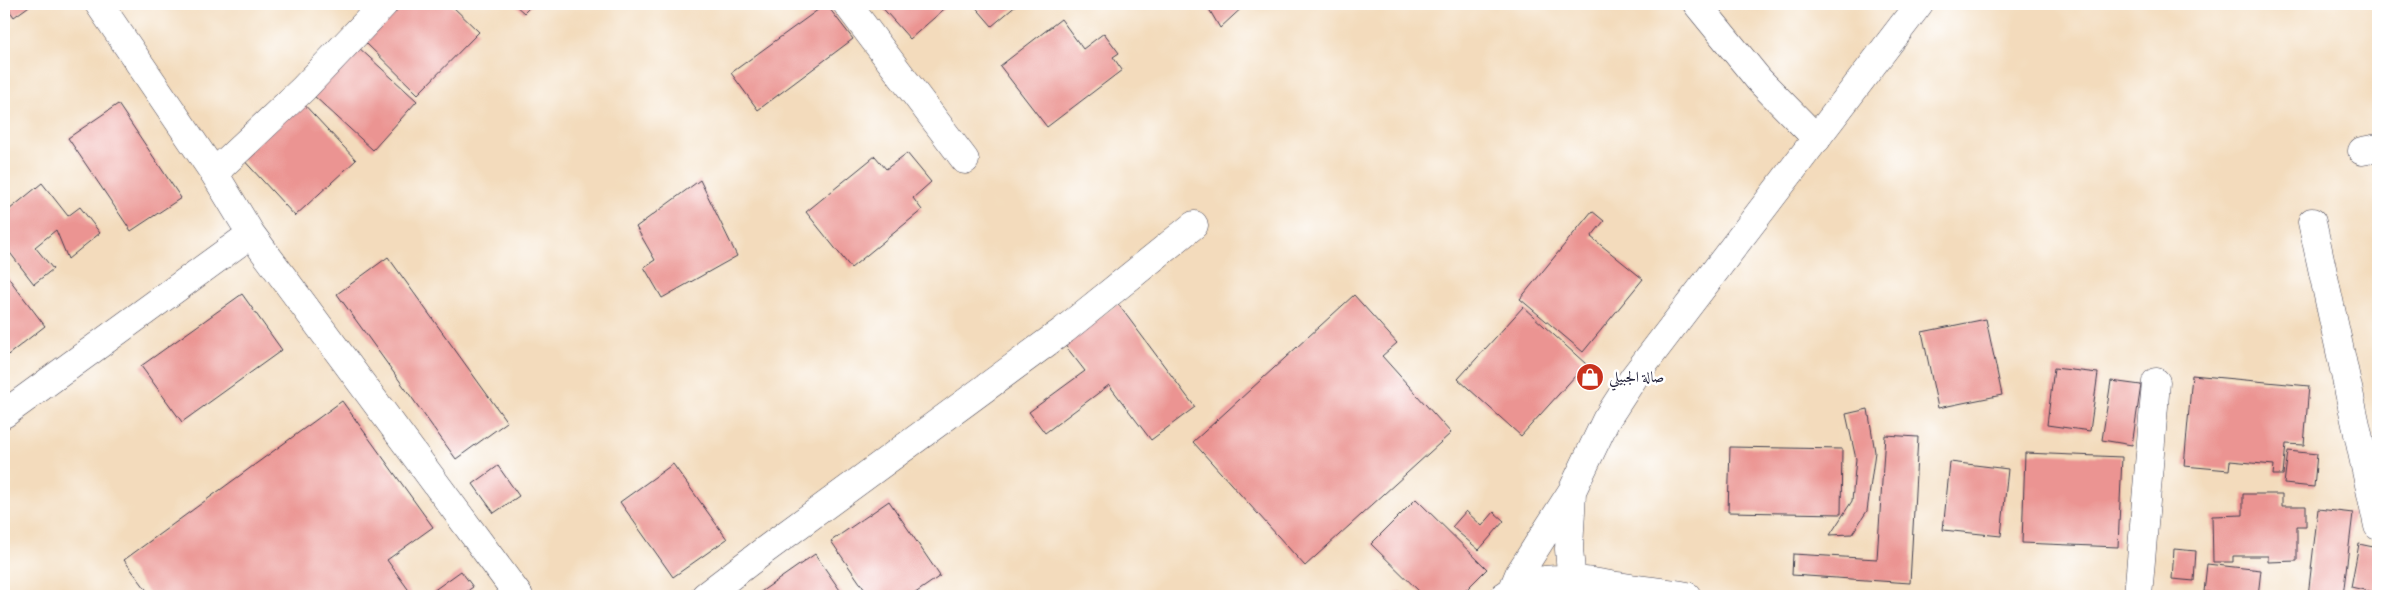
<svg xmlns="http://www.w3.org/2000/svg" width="2382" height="600" viewBox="0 0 2382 600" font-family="'IM FELL Great Primer',Amiri,serif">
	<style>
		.building { fill: #eb9492 }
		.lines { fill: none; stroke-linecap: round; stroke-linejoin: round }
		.street-casing { stroke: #413e4e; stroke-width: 29 }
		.secondary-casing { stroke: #413e4e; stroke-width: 29 }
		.street { stroke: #fff; stroke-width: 28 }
		.secondary { stroke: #fff; stroke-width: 28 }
		.labels { text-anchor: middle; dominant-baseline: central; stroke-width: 5; stroke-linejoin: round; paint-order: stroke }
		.poi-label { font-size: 15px; fill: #22223b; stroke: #fff; text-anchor: start }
	</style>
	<rect width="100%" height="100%" fill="#fff"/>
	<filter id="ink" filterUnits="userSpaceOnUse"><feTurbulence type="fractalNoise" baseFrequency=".02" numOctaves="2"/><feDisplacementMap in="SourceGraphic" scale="10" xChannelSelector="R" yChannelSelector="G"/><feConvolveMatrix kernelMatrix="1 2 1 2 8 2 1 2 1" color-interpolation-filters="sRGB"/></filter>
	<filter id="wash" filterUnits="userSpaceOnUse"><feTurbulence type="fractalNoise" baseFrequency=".0096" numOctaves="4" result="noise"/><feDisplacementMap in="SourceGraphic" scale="20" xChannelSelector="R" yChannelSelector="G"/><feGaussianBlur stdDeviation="1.12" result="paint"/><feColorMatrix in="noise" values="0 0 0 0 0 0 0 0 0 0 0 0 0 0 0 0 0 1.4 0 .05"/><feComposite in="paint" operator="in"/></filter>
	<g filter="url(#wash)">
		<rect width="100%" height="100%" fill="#f3dbbc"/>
		<g id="blocks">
			<path class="building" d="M 5,4 L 32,4 L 14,17 Z
				M 400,4 L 450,4 L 479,32 L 418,94 L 364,41 Z
				M 514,4 L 533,4 L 524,13 Z
				M 826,4 L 853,39 L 758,110 L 731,73 Z
				M 879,4 L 950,4 L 910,39 Z
				M 973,4 L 1018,4 L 992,26 Z
				M 1206,4 L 1246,4 L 1220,28 Z
				M 1061,19 L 1083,49 L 1104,33 L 1119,53 L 1113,57 L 1122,70 L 1047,127 L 1000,66 Z
				M 357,46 L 417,101 L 373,150 L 313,95 Z
				M 300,100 L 356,160 L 295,216 L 240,156 Z
				M 118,104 L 181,198 L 131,231 L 68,138 Z
				M 907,153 L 931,182 L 913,198 L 922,210 L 851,268 L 806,212 L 875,156 L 886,169 Z
				M 700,180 L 737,256 L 662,298 L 644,267 L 655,260 L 636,227 Z
				M 42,183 L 68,216 L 80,207 L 100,233 L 68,259 L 56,230 L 35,247 L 53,269 L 34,284 L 4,245 L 4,214 Z
				M 1592,211 L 1604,221 L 1591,237 L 1643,279 L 1583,352 L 1520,299 Z
				M 388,257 L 507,422 L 456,459 L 337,294 Z
				M 4,272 L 45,326 L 4,358 Z
				M 242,294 L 282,350 L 182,422 L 141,366 Z
				M 1354,295 L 1397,343 L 1382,356 L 1451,433 L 1305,566 L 1193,442 Z
				M 1118,304 L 1195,407 L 1151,440 L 1109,385 L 1045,433 L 1029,412 L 1085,371 L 1064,344 Z
				M 1523,307 L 1586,364 L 1521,436 L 1458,379 Z
				M 1986,319 L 2002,395 L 1938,408 L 1922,332 Z
				M 2054,368 L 2098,373 L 2090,431 L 2047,425 Z
				M 2192,375 L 2309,386 L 2304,445 L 2286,444 L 2283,475 L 2273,475 L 2274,465 L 2230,461 L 2229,470 L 2184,466 Z
				M 2111,381 L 2141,385 L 2132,445 L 2102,440 Z
				M 342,401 L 433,527 L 387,560 L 413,596 L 151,596 L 124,560 Z
				M 1868,409 L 1875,452 L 1867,511 L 1852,534 L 1830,535 L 1852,501 L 1856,459 L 1846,414 Z
				M 1885,435 L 1918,437 L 1910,583 L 1792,575 L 1793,554 L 1877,559 Z
				M 1730,447 L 1842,449 L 1841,514 L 1728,512 Z
				M 2288,451 L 2317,454 L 2314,487 L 2284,484 Z
				M 2025,453 L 2122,457 L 2118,547 L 2022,543 Z
				M 1950,462 L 2008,469 L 2001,536 L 1943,530 Z
				M 673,464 L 727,539 L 673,577 L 620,502 Z
				M 498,466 L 519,496 L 494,513 L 473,484 Z
				M 2243,494 L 2282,494 L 2282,506 L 2306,506 L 2306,526 L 2297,526 L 2297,561 L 2268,562 L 2268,556 L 2233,556 L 2233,562 L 2213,562 L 2212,516 L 2243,515 Z
				M 1416,499 L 1487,569 L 1460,596 L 1424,596 L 1371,544 Z
				M 889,501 L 940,576 L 911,596 L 869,596 L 831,541 Z
				M 2318,509 L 2353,513 L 2343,596 L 2308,596 Z
				M 1466,511 L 1482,526 L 1494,512 L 1504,521 L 1479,550 L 1452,527 Z
				M 2359,544 L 2378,548 L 2378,567 L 2373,592 L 2351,587 Z
				M 2174,549 L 2196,551 L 2194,581 L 2172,579 Z
				M 815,554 L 844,596 L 755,596 Z
				M 2207,564 L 2261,570 L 2258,596 L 2204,592 Z
				M 461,571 L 473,587 L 460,596 L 426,596 Z
				M 1398,591 L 1405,596 L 1394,596 Z"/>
		</g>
	</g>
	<g filter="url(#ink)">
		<use href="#blocks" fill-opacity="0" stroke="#413e4e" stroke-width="1"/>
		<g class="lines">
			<g class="street-casing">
				<path id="street" d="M 99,4 L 214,173 L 251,234 L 519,596
					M 847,4 L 965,160
					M 1697,4 L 1759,80 L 1817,139
					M 2362,151 L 2378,148
					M 214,173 L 303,89 L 384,4
					M 2312,222 L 2378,526
					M 4,414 L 251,234
					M 705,596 L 765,550 L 1064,330 L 1194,225
					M 2138,596 L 2156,382"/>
			</g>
			<g class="secondary-casing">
				<path id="secondary" d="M 1572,492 L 1569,549 L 1573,596
					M 1504,596 C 1540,570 1578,580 1618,586 C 1641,590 1664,592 1687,596
					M 1510,596 L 1519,574 L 1572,491 L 1606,420 L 1634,377 L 1919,4"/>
			</g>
			<use href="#street" class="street"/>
			<use href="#secondary" class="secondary"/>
		</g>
	</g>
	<defs>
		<g id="shop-disc" transform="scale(1.4375)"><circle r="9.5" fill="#c8321e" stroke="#fff"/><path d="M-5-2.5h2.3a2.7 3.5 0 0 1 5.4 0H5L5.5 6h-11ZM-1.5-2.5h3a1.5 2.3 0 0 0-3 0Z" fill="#fff"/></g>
	</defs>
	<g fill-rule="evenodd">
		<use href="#shop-disc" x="1590" y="377"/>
	</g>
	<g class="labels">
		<g class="poi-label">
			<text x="1609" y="377">صالة الجبيلي</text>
		</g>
	</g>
	<rect width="2382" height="600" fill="none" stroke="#fff" stroke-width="20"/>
</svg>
